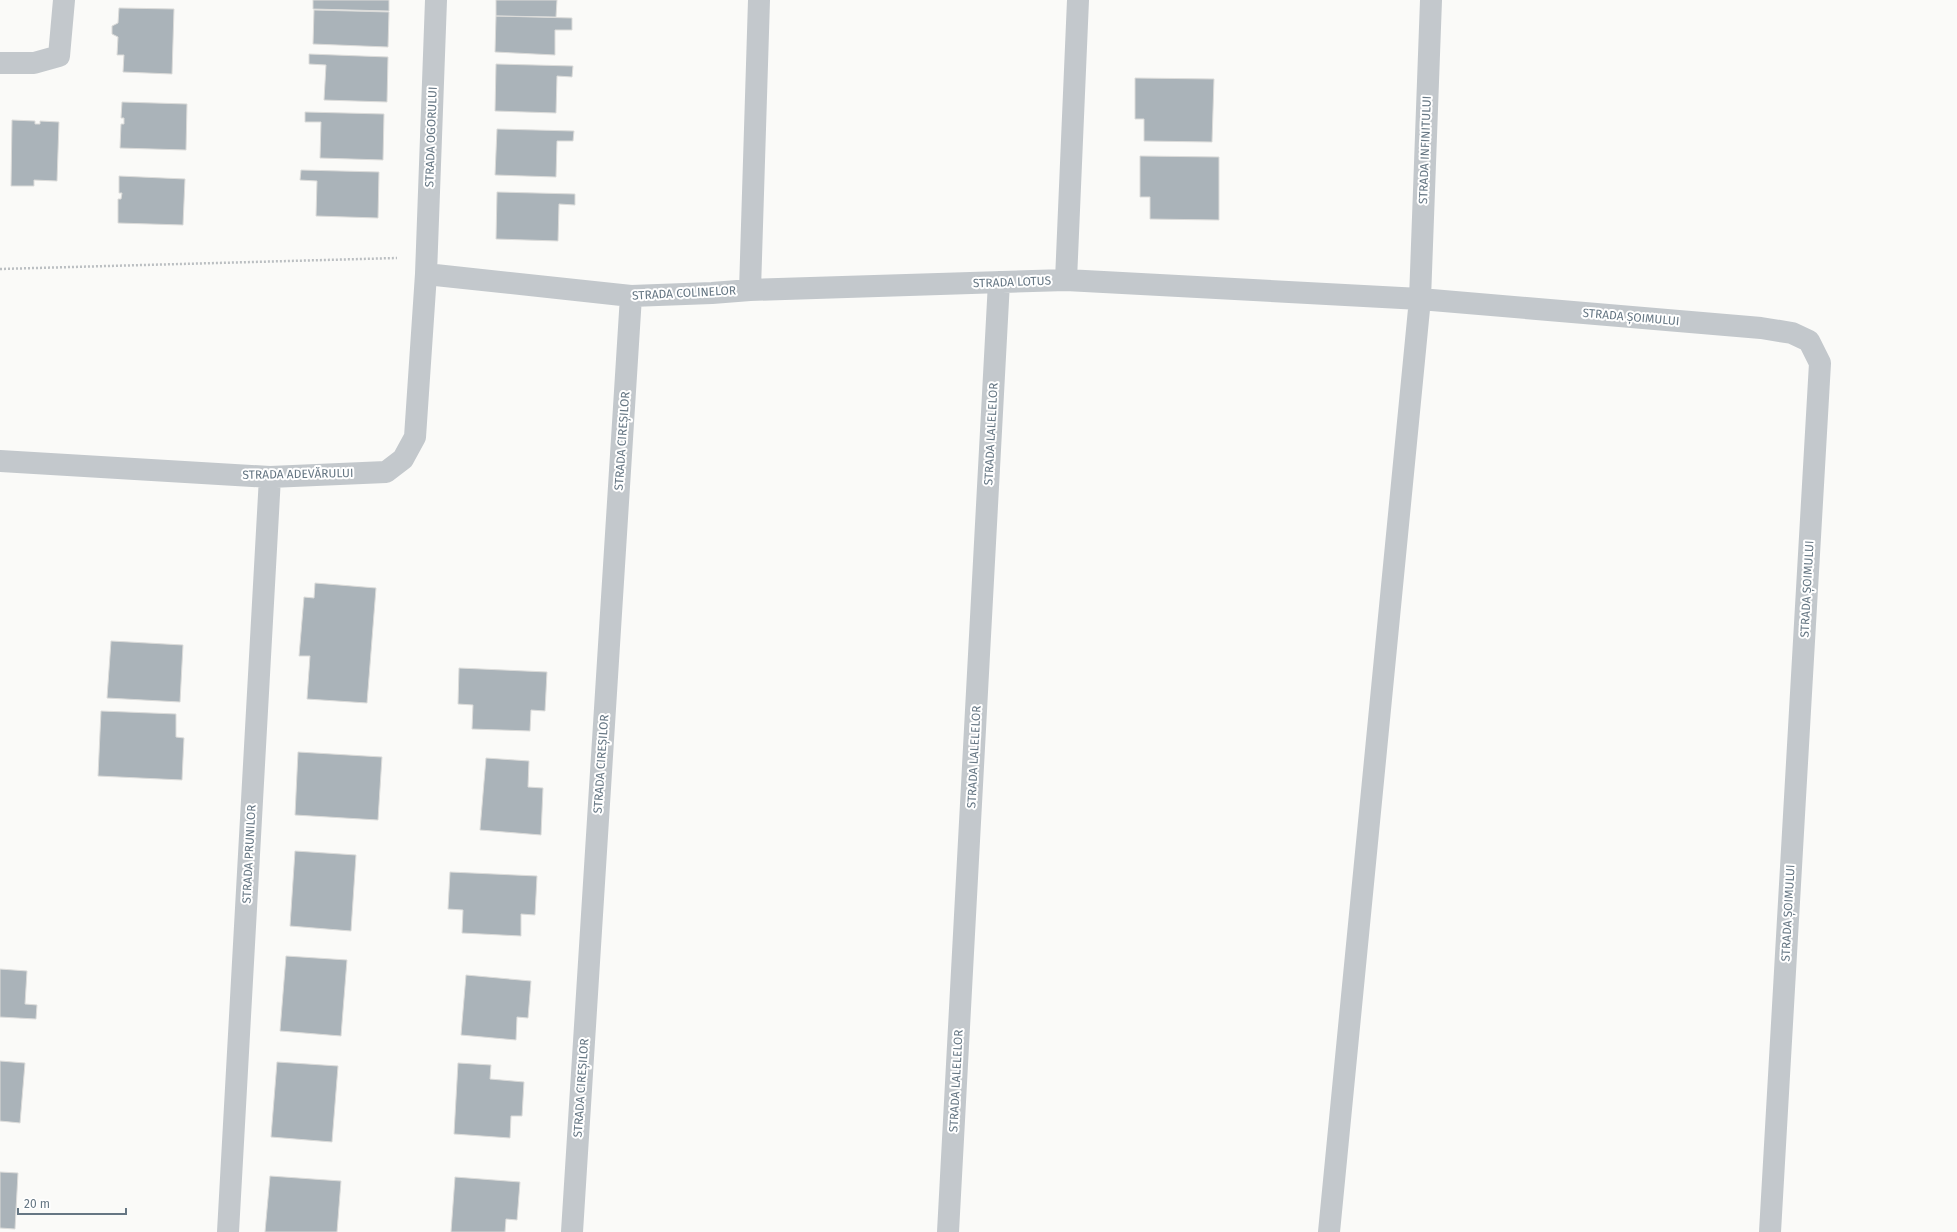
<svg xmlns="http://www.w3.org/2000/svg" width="1957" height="1232" viewBox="0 0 1957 1232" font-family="'Fira Sans',sans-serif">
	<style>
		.building { fill: #aab3b9; stroke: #dcdcda }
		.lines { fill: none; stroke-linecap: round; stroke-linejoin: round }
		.path { stroke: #bbbfc2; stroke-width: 2.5; stroke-dasharray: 2 2; stroke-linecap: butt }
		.minor { stroke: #c3c8cc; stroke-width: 22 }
		.labels { text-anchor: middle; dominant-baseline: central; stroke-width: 4; stroke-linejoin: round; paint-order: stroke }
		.street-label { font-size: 12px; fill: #657683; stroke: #fff }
	</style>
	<rect width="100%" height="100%" fill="#fafaf8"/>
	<path class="building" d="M 313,0 L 389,0 L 389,11 L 313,9 Z
		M 496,0 L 557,0 L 556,17 L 496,16 Z
		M 119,8 L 174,9 L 172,74 L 123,72 L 124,55 L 117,55 L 118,37 L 112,34 L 112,26 L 118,23 Z
		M 314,10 L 389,12 L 388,47 L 313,44 Z
		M 496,16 L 572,18 L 572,30 L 555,30 L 555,55 L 495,52 Z
		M 309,54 L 388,57 L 387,102 L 324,100 L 326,65 L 309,64 Z
		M 496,64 L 573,66 L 572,77 L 557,76 L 556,113 L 495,111 Z
		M 1135,78 L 1214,79 L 1212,142 L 1144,141 L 1144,119 L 1135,119 Z
		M 122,102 L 187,104 L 186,150 L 120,148 L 121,124 L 124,124 L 124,118 L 121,118 Z
		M 305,112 L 384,114 L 383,160 L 320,158 L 321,122 L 305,122 Z
		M 12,120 L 35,121 L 35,124 L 40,124 L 40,121 L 59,122 L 57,181 L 34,180 L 34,186 L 11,186 Z
		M 497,129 L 574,131 L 573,141 L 557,141 L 556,177 L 495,175 Z
		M 1140,156 L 1219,157 L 1219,220 L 1150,219 L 1150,197 L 1140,197 Z
		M 301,170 L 379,172 L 378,218 L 316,216 L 317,181 L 300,180 Z
		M 119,176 L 185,179 L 183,225 L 118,223 L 118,199 L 121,199 L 122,193 L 119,193 Z
		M 497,192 L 575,194 L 575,205 L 559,204 L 558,241 L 496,239 Z
		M 315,583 L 376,588 L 367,703 L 307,699 L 310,656 L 299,656 L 304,597 L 314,598 Z
		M 111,641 L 183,645 L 180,702 L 107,698 Z
		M 459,668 L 547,672 L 545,711 L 531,710 L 530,731 L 472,729 L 473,705 L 458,704 Z
		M 101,711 L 176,714 L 176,737 L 184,738 L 182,780 L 98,776 Z
		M 298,752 L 382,757 L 378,820 L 295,815 Z
		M 486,758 L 529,761 L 528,787 L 543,788 L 541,835 L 480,830 Z
		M 295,851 L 356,855 L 351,931 L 290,926 Z
		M 450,872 L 537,876 L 535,915 L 521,914 L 521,936 L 462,933 L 463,910 L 448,909 Z
		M 286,956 L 347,960 L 341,1036 L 280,1031 Z
		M 0,969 L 27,971 L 25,1004 L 37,1005 L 36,1019 L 0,1017 Z
		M 466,975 L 531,981 L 528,1018 L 517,1017 L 516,1040 L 461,1035 Z
		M 0,1061 L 25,1063 L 20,1123 L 0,1121 Z
		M 277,1062 L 338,1066 L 332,1142 L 271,1137 Z
		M 458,1063 L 491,1065 L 490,1079 L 524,1082 L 522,1116 L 511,1116 L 510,1138 L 454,1134 Z
		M 0,1172 L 18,1173 L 15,1229 L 0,1228 Z
		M 270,1176 L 341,1181 L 337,1232 L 265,1232 Z
		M 455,1177 L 520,1182 L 517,1220 L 506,1219 L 505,1232 L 451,1232 Z"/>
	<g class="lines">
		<path class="path" d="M 0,269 L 397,258"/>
		<path class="minor" d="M 0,63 L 34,63 L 59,56 L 64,0
			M 426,274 L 631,296 L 712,293 L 750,290 L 759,0
			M 1066,280 L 1420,299 L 1761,328 L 1792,333 L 1809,341 L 1820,363 L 1770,1232
			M 750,290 L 1066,280 L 1078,0
			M 0,461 L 270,477 L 386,472 L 403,459 L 415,437 L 426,274 L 436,0
			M 228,1232 L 270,477
			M 572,1232 L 631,296
			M 948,1232 L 999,282
			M 1329,1232 L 1420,299 L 1431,0"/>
	</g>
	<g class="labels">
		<g class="street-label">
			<text transform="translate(431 137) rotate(-88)">STRADA OGORULUI</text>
			<text transform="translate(1425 150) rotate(-88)">STRADA INFINITULUI</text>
			<text transform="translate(1012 282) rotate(-2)">STRADA LOTUS</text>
			<text transform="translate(684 293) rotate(-3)">STRADA COLINELOR</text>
			<text transform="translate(1631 317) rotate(5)">STRADA ȘOIMULUI</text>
			<text transform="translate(991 434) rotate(-87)">STRADA LALELELOR</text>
			<text transform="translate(622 441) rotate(-86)">STRADA CIREȘILOR</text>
			<text transform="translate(298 474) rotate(-1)">STRADA ADEVĂRULUI</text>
			<text transform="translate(1807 589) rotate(-87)">STRADA ȘOIMULUI</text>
			<text transform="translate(974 757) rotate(-87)">STRADA LALELELOR</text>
			<text transform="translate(601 764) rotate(-86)">STRADA CIREȘILOR</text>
			<text transform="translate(249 854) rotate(-87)">STRADA PRUNILOR</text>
			<text transform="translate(1788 913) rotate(-87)">STRADA ȘOIMULUI</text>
			<text transform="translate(956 1081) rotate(-87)">STRADA LALELELOR</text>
			<text transform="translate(581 1088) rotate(-86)">STRADA CIREȘILOR</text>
		</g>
	</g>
	<path d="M18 1208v6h108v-6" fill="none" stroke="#657683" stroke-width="2"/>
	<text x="24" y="1208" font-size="12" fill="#657683" stroke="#ffffff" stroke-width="3" paint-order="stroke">20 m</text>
</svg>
